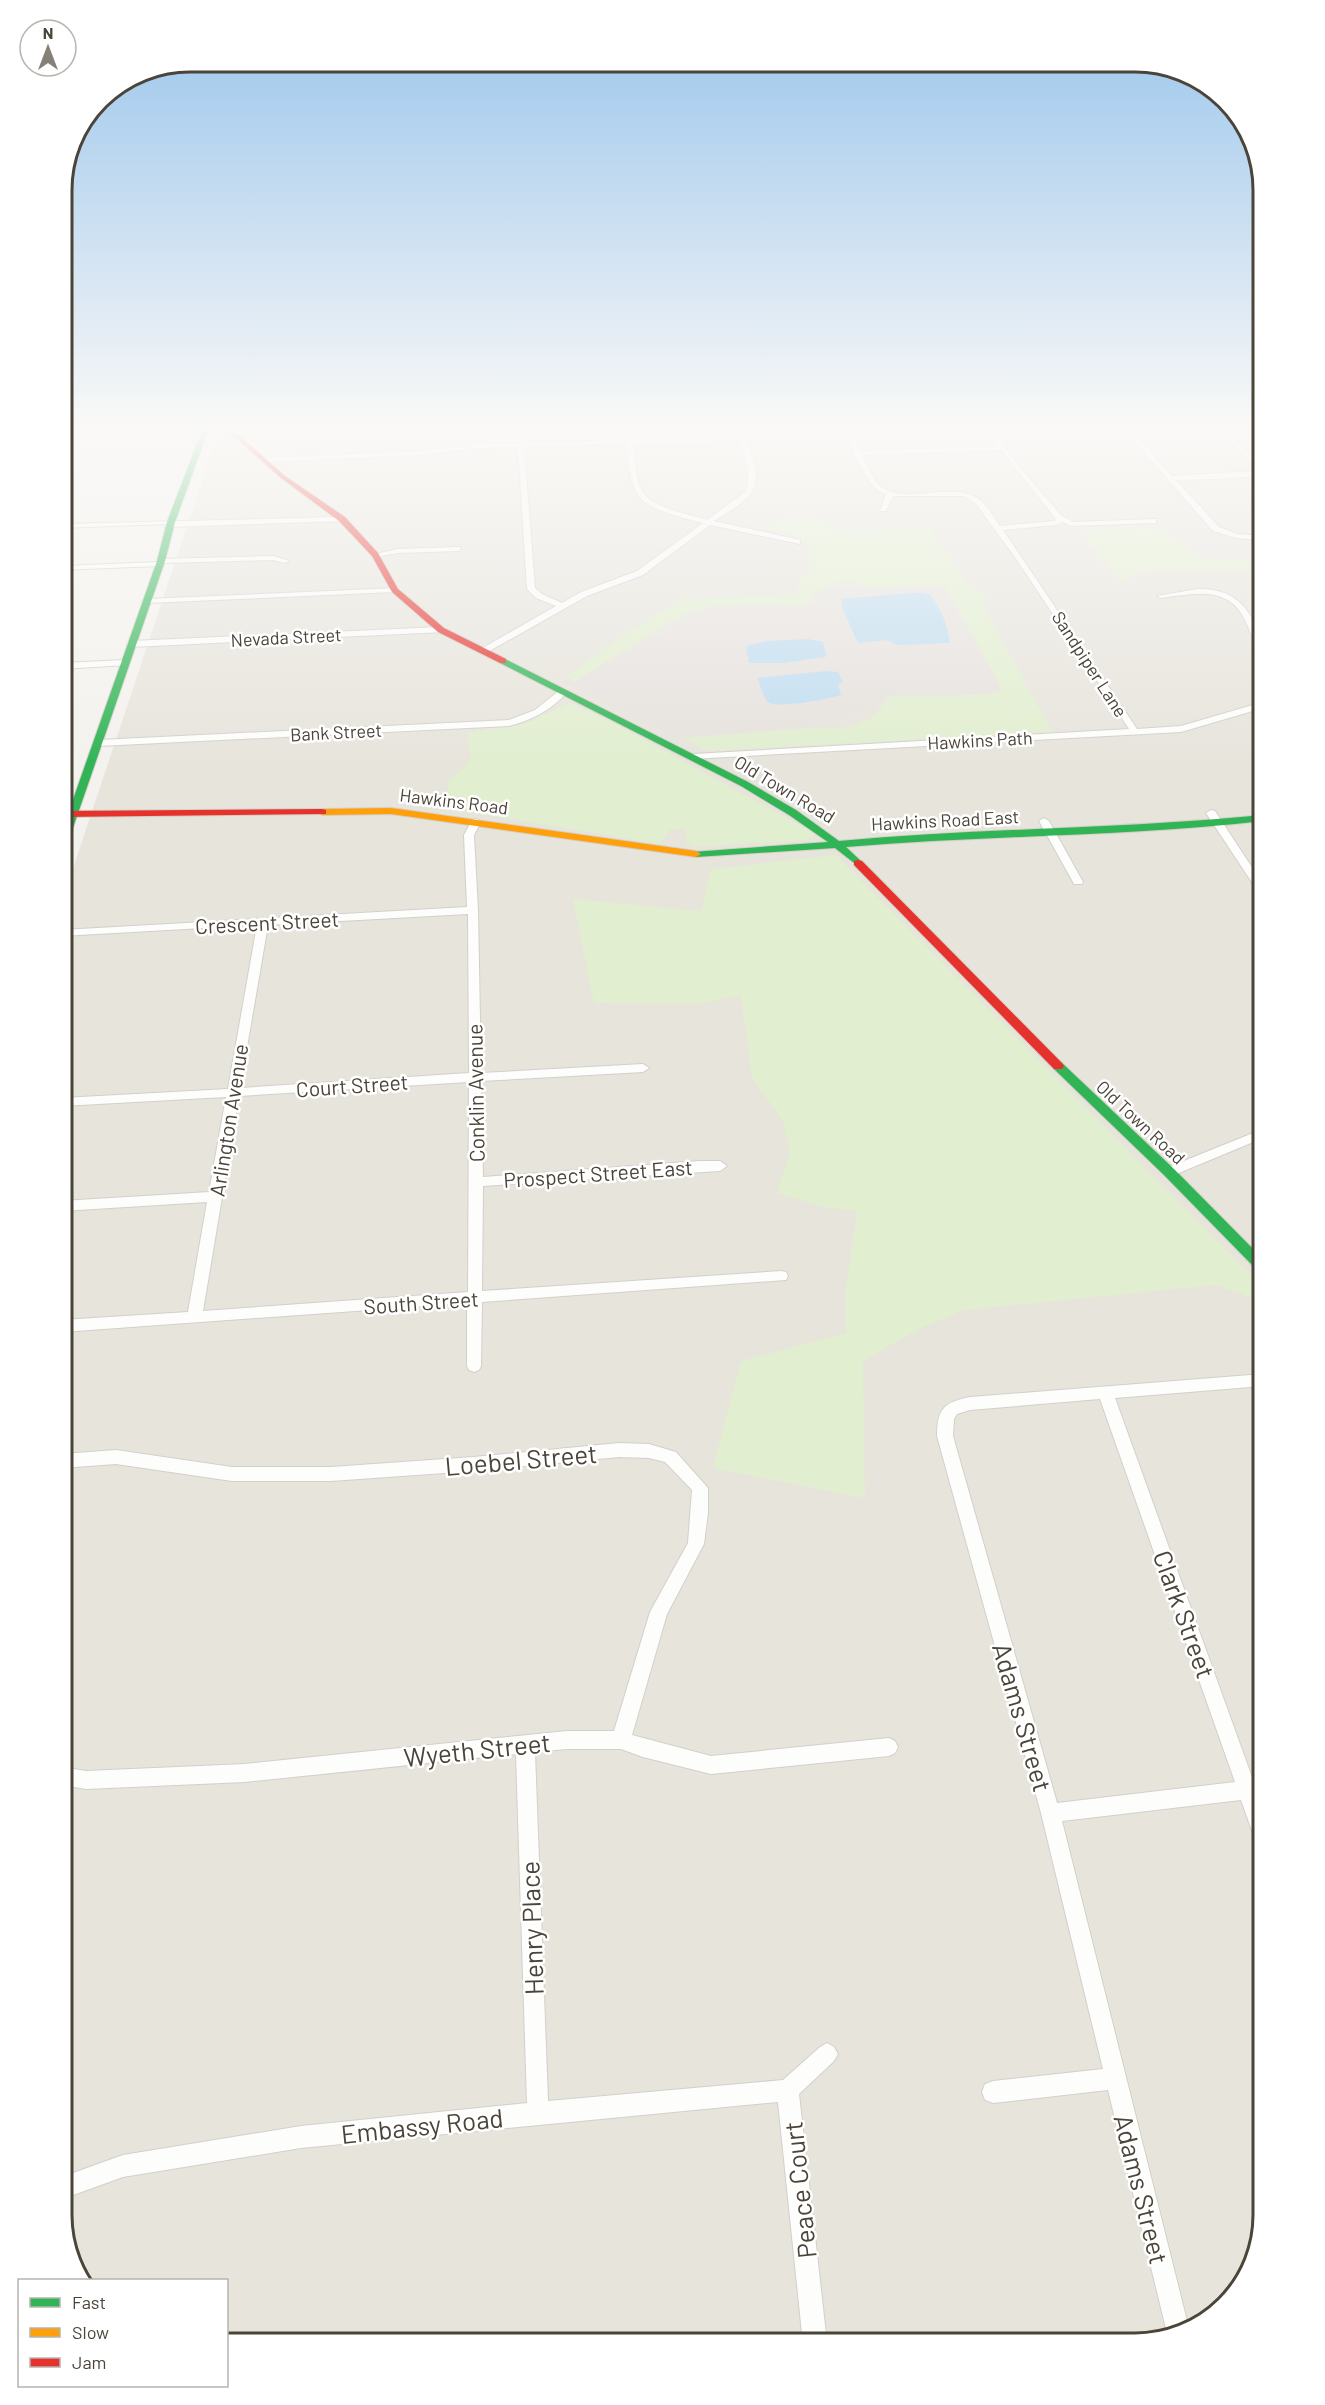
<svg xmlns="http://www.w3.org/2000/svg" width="1325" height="2405" viewBox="0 0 1325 2405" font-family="Barlow,sans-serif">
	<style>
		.residential { fill: #e7e4dc }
		.industrial { fill: #e6e2de }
		.green { fill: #e1eecf }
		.water { fill: #c0ddf1 }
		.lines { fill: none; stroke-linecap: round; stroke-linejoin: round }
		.street-casing { stroke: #d2d0cb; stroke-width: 2 }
		.fast-casing { stroke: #d3cfc5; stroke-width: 2 }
		.slow-casing { stroke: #d3cfc5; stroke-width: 2 }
		.jam-casing { stroke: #d3cfc5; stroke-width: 2 }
		.street { fill: #fdfdfc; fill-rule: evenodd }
		.fast { fill: #30b455; fill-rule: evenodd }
		.slow { fill: #ff9f0a; fill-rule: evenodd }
		.jam { fill: #e5322d; fill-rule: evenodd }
		.labels { text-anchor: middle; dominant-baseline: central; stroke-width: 5; stroke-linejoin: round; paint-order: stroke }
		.far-street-label { font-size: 18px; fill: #4b4439; stroke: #fff }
		.street-label { font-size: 21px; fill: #4b4439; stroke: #fff }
		.near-street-label { font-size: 26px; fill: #4b4439; stroke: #fff }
		.rim { fill: none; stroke: #4b4439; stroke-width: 3 }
	</style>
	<rect width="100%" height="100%" fill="#f4f2ee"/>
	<path class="residential" d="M 220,428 L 1263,428 L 1263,2215 L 1242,2287 L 1184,2334 L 1135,2343 L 227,2343 L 226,2280 L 85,2280 L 71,2264 L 62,2215 L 62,901 Z"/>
	<path class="industrial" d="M 940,583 L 1005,696 L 894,698 L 828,726 L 674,737 L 564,682 L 720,606 L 823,602 L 828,588 Z"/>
	<path class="green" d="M 803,515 L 819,520 L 842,532 L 931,528 L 969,588 L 979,590 L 988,596 L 982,604 L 1052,732 L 705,751 L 686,738 L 810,728 L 848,728 L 875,716 L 888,696 L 981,695 L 1003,690 L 945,586 L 868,588 L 852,579 L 837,582 L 812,594 L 808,605 L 713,606 L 685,613 L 574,682 L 566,677 L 626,633 L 684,599 L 794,595 L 804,575 L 811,571 C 808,560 809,548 805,539 L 767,529 L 780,520 Z
		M 1156,527 L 1202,558 L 1263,562 L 1263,576 L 1259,572 L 1245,570 L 1157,569 L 1133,574 L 1122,583 L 1086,541 L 1087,531 Z
		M 569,703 L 606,719 L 816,834 L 805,840 L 695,847 L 687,843 L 685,829 L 670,829 L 660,844 L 445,808 L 449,780 C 473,761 472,763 467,733 L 525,724 Z
		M 836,855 L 1263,1287 L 1263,1302 L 1216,1285 L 964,1310 L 921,1328 L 863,1361 L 865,1498 L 713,1468 L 741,1361 L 846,1333 L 846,1289 L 857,1211 L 828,1208 L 777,1193 L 790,1152 L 783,1121 L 752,1078 L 741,995 L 700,1004 L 594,1003 L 573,899 L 701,911 L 711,869 Z"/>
	<path class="water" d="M 898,594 C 906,594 921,591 928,594 C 938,600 951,632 949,643 L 897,645 L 887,640 L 859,643 L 857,641 L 843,610 L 841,599 Z
		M 808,639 L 823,642 L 826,655 L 825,657 L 784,663 L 749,663 L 746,649 L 749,645 L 767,641 Z
		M 826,671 L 838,672 L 843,682 L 838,685 L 841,695 C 831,699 779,708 770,703 C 763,700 761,685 757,678 Z"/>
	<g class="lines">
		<g class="street-casing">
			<path id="street" d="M 318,428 L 365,428 L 234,436 L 231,434 L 234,432 Z
				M 735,428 L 741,428 C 748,445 763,474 752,492 C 745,504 725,513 714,521 L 800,540 L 800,544 L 710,525 L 643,575 L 587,596 L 484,654 L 480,651 L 481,649 L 556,606 L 536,598 L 527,589 L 518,447 L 474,448 L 423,455 L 262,462 L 259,460 L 262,458 L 423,451 L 474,444 L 738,437 ZM 739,441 C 745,457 752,475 745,492 L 707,520 C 691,515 656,508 645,495 C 635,483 635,459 633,444 ZM 626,444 C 629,460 629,481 638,495 C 648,511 685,518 703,523 L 637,571 L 581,592 L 562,603 L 542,594 L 535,588 L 524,447 Z
				M 844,428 L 850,428 L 861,451 L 998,446 L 986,428 L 992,428 L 1016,463 L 1061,515 L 1073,522 L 1156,519 L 1156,523 L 1153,523 L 1072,526 L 1062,522 L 1057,525 L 1003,530 L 1137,729 L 1181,726 L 1263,702 L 1263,708 L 1181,732 L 691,759 L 691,755 L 694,754 L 1129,729 L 1017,560 L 976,504 L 964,496 L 893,496 L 886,511 L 880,511 L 886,494 C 865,489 853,447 844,428 ZM 1001,450 L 1056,519 L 1055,521 L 1000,526 C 994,518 988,506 980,500 C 953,479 901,508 878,484 C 871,476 867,464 863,455 Z
				M 1123,428 L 1130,428 L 1172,476 L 1257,471 L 1254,463 L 1217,428 L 1224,428 L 1263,468 L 1262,474 L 1239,478 L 1176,480 L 1219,527 L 1237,534 L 1263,536 L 1263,540 L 1236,538 L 1213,531 Z
				M 342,517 L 346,519 L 345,521 L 170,527 L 167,524 L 62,528 L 62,524 Z
				M 460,547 L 460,551 L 457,551 L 398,553 L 375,557 L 371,555 L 398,549 Z
				M 273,556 L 289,561 L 285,563 L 273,560 L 162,563 L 159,566 L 62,570 L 62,566 L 158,562 L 161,559 Z
				M 398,588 L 398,592 L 395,592 L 146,603 L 142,601 L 146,599 Z
				M 1197,589 C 1227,588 1246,601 1257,629 C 1260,637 1263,644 1263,652 L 1260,652 C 1253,641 1250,630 1244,618 C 1227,585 1192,594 1161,598 L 1157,596 Z
				M 441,627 L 445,630 L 444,632 L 131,647 L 127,644 L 131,641 Z
				M 124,660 L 127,661 L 127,665 L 62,669 L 62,663 Z
				M 560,690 L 567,692 C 552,710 532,720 509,726 L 99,746 L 94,743 L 99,740 L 509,720 L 535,710 Z
				M 1211,810 L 1215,811 L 1263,884 L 1263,894 L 1259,893 L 1206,813 Z
				M 1044,818 L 1049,821 L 1083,882 L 1082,884 L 1074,884 L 1073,882 L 1039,821 Z
				M 476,819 L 481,822 L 474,835 L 478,910 L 481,1073 L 643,1064 L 649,1068 L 643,1072 L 481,1081 L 483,1177 L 700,1161 L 720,1161 L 727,1166 L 720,1171 L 483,1186 L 482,1291 L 781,1271 L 786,1272 L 788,1276 L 786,1280 L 482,1302 L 481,1366 L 479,1370 L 474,1372 L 469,1370 L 467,1366 L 467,1303 L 62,1332 L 62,1320 L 188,1312 L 207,1202 L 62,1211 L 62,1201 L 209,1192 L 226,1097 L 62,1106 L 62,1098 L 228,1089 L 257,925 L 62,936 L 62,930 L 467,907 L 464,835 L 472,820 ZM 468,914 L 469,1073 L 240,1088 L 268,925 ZM 469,1082 L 468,1292 L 203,1311 L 239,1096 Z
				M 1263,1129 L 1263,1138 L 1174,1175 L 1164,1175 L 1162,1172 L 1164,1169 Z
				M 1263,1374 L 1263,1386 L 1115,1398 L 1253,1780 L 1263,1779 L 1263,1797 L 1259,1798 L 1263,1810 L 1263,1844 L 1256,1842 L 1241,1800 L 1062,1821 L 1189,2329 L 1184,2334 L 1168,2337 L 1108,2090 L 993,2103 L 985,2100 L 982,2092 L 985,2084 L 993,2081 L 1103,2069 L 1041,1813 L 937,1436 C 937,1409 944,1402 970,1397 ZM 1100,1399 L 1235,1782 L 1057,1803 L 953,1436 L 954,1419 L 957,1414 L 970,1410 Z
				M 619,1443 L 649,1444 L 676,1452 L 708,1488 L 708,1513 L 704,1544 L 667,1614 L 632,1735 L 711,1756 L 889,1738 L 895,1741 L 898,1747 L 895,1753 L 889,1756 L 711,1774 L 643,1757 L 621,1749 L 567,1749 L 535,1752 L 548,2101 L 783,2080 L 820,2047 L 827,2043 L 834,2047 L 838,2054 L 834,2061 L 799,2094 L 827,2343 L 803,2343 L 778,2102 L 301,2148 L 123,2177 L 62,2199 L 62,2177 L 123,2155 L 301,2126 L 527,2103 L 516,1754 L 245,1782 L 86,1789 L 62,1785 L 62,1767 L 86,1771 L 245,1764 L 567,1731 L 614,1731 L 650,1612 L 688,1543 L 692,1490 L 665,1462 L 649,1458 L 619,1457 L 473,1471 L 331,1481 L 232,1481 L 116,1464 L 62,1468 L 62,1454 L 116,1450 L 232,1467 L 331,1467 L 473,1457 Z"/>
		</g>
		<g class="fast-casing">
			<path id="fast" d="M 203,428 L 209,428 L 175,522 L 165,561 L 67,845 L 62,848 L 62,831 L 157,561 L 167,522 Z
				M 503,658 L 748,782 L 796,810 L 839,841 C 980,828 1122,829 1263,815 L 1263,821 C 1125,837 985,835 846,847 L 863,863 L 858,866 L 835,848 L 696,857 L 691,854 L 692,852 L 828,842 L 789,815 L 741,786 L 500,663 L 499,661 Z
				M 1058,1062 L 1062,1063 L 1174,1169 L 1263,1259 L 1263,1272 L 1258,1271 L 1164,1175 L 1054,1069 L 1052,1066 L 1054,1063 Z"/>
		</g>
		<g class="slow-casing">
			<path id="slow" d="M 391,808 L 696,851 L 701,854 L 696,857 L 391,814 L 322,815 L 317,812 L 322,809 Z"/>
		</g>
		<g class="jam-casing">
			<path id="jam" d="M 224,428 L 231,428 L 285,476 L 345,517 L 378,553 L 398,589 L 444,628 L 506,659 L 506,663 L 500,663 L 438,632 L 392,592 L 372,556 L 339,521 L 281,478 Z
				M 322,809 L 326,810 L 326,814 L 62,817 L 62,811 Z
				M 858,860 L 862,861 L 1062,1063 L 1064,1066 L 1062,1069 L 1054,1069 L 854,865 L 854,861 Z"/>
		</g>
		<use href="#street" class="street"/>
		<use href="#fast" class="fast"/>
		<use href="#slow" class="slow"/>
		<use href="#jam" class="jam"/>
	</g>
	<linearGradient id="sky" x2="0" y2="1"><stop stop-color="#98c4ec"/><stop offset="0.56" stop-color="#faf9f7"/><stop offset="1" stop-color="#faf9f7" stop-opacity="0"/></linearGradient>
	<rect width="1325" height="765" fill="url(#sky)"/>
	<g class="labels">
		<g class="far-street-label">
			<text transform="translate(286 637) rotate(-3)">Nevada Street</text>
			<text transform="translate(1090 664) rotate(57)">Sandpiper Lane</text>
			<text transform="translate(336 732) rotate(-3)">Bank Street</text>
			<text transform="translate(980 740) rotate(-3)">Hawkins Path</text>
			<text transform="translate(785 789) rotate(31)">Old Town Road</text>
			<text transform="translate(454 801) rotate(7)">Hawkins Road</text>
			<text transform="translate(945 820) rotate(-3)">Hawkins Road East</text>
			<text transform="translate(1141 1122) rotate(43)">Old Town Road</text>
		</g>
		<g class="street-label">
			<text transform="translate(267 922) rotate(-3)">Crescent Street</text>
			<text transform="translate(352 1085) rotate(-4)">Court Street</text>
			<text transform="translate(475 1093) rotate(-91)">Conklin Avenue</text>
			<text transform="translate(228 1120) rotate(-81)">Arlington Avenue</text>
			<text transform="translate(598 1173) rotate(-4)">Prospect Street East</text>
			<text transform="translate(421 1302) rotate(-4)">South Street</text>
		</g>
		<g class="near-street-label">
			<text transform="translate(521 1459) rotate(-5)">Loebel Street</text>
			<text transform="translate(1185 1614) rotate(70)">Clark Street</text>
			<text transform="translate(1023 1717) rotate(74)">Adams Street</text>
			<text transform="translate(477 1749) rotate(-6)">Wyeth Street</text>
			<text transform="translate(531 1928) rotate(-92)">Henry Place</text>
			<text transform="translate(422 2125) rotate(-6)">Embassy Road</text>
			<text transform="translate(1142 2189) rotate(76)">Adams Street</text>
			<text transform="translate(799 2190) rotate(-96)">Peace Court</text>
		</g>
	</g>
	<path d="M0 0H1325V2405H0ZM190 72H1135A118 118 0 0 1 1253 190V2215A118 118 0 0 1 1135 2333H190A118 118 0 0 1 72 2215V190A118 118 0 0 1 190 72Z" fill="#fff" fill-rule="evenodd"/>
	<path class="rim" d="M190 72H1135A118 118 0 0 1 1253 190V2215A118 118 0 0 1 1135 2333H190A118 118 0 0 1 72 2215V190A118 118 0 0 1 190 72Z"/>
	<rect x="18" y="2279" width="210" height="108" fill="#ffffff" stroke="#b7b4b0" stroke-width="1.5"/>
	<rect x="30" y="2298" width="30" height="9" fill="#30b455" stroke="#b7b4b0" stroke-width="1.5"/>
	<text x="72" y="2309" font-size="18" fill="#4b4439">Fast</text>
	<rect x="30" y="2328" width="30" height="9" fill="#ff9f0a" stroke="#b7b4b0" stroke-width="1.5"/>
	<text x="72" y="2339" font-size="18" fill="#4b4439">Slow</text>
	<rect x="30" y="2358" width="30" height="9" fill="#e5322d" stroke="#b7b4b0" stroke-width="1.5"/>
	<text x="72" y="2369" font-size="18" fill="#4b4439">Jam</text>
	<g transform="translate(48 48)"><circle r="28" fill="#ffffff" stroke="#b7b4b0" stroke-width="1.5"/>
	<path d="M0-4.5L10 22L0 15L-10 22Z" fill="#868178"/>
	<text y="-9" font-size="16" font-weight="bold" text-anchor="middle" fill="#4b4439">N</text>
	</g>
</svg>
